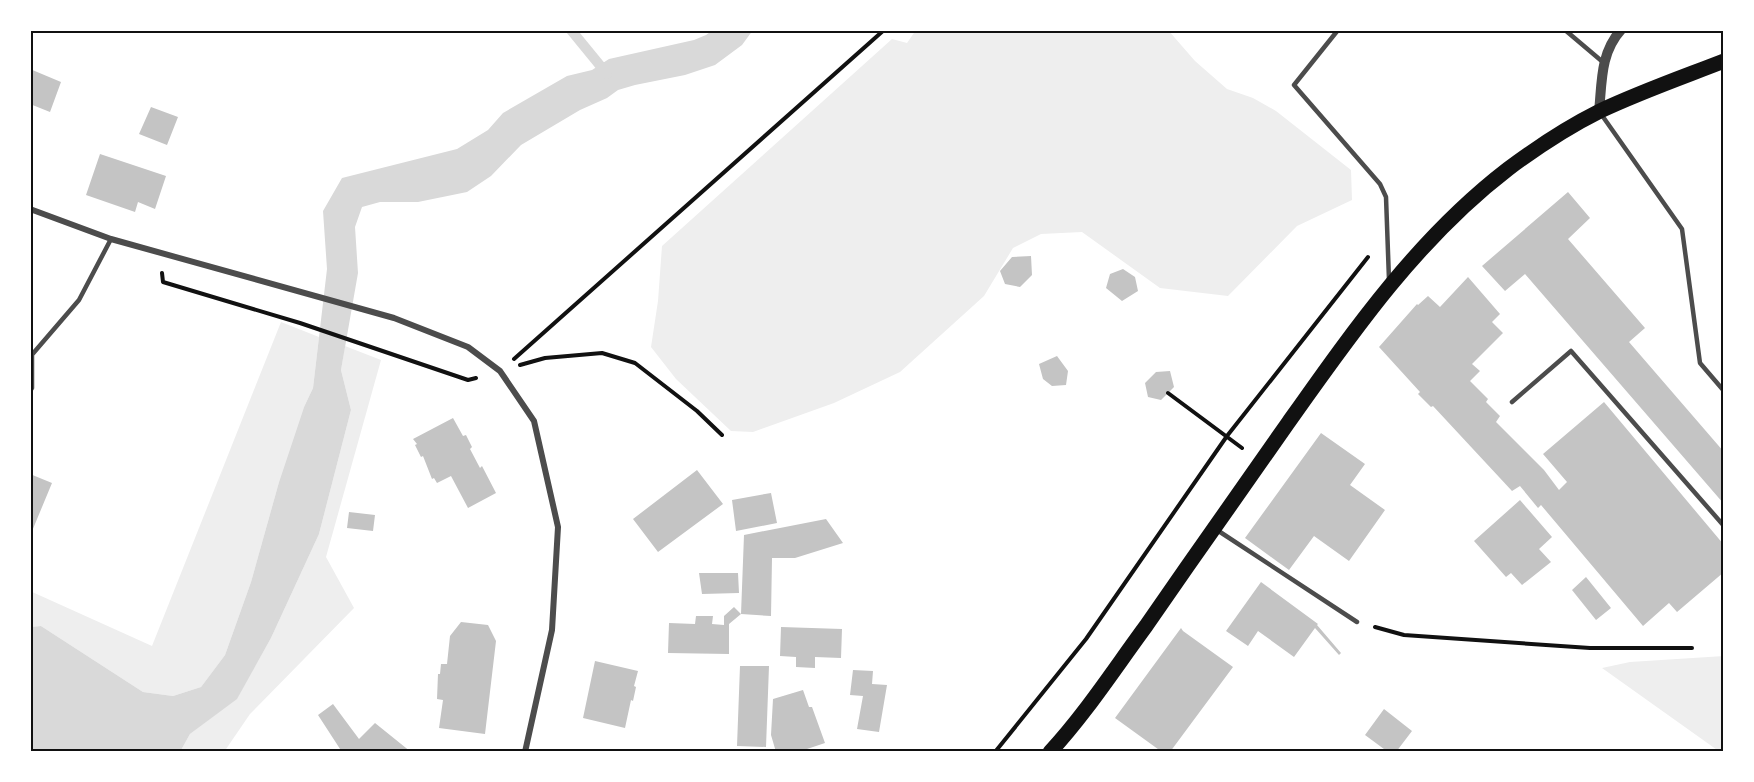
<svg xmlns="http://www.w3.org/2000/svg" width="1754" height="782" viewBox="0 0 1754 782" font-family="'Crimson Pro',serif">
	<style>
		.green { fill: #eee }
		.water { fill: #d9d9d9 }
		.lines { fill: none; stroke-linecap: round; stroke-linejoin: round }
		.stream { stroke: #d9d9d9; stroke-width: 10 }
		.building { fill: #c4c4c4 }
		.path { stroke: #111; stroke-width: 4 }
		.service { stroke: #4c4c4c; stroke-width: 4.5 }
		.minor { stroke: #4c4c4c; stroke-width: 6 }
		.tertiary { stroke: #4c4c4c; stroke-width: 10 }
		.primary { stroke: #111; stroke-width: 15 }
		.neatline { fill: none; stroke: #111; stroke-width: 2 }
	</style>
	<rect width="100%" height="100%" fill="#fff"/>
	<path class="green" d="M 916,30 L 1168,30 L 1195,61 L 1227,89 L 1253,98 L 1276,111 L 1351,170 L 1352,200 L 1297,226 L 1228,296 L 1160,288 L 1082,232 L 1041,234 L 1013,248 L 984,296 L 900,372 L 834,403 L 753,432 L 731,431 L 676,379 L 651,347 L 658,301 L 662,246 L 892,39 L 907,43 Z
		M 281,322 L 319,337 L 313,388 L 304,407 L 279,482 L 251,582 L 225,655 L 201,687 L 173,696 L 143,692 L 41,626 L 30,627 L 30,591 L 152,646 Z
		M 345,346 L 381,360 L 326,557 L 354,608 L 250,714 L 224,752 L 180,752 L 190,734 L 237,698 L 271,638 L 319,534 L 351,410 L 341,370 Z
		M 1724,656 L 1724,752 L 1720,752 L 1602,668 L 1630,662 Z"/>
	<path class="water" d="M 713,30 L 753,30 L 742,45 L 715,65 L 685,75 L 635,85 L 618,90 L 607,98 L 580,110 L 521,145 L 491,176 L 467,192 L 418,202 L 380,202 L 362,207 L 355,227 L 358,273 L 341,370 L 351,410 L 319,534 L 271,638 L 237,699 L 190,734 L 180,752 L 30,752 L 30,627 L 41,626 L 143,692 L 173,696 L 201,687 L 225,655 L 251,582 L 279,482 L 304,407 L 313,388 L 327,269 L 323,211 L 342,178 L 457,149 L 488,130 L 503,113 L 567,76 L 592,70 L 609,59 L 694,40 L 706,35 Z"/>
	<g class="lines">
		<path class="stream" d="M 571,30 L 607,74"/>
	</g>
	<path class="building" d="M 30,69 L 61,82 L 50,112 L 30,104 Z
		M 151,107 L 178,117 L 167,145 L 139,134 Z
		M 100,154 L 166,176 L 155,209 L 138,202 L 135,212 L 86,195 Z
		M 1568,192 L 1590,218 L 1568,239 L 1645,328 L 1629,342 L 1724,452 L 1724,504 L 1525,274 L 1505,291 L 1482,266 Z
		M 1031,256 L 1032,275 L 1020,287 L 1005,284 L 1000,271 L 1012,257 Z
		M 1123,269 L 1135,277 L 1138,291 L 1122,301 L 1106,288 L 1110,274 Z
		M 1468,277 L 1500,314 L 1492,322 L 1503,333 L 1472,364 L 1480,371 L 1470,381 L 1488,399 L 1486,402 L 1500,416 L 1496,422 L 1544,470 L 1559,490 L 1567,482 L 1543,454 L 1604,402 L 1724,545 L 1724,572 L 1677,612 L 1669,603 L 1643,626 L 1541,505 L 1538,508 L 1520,486 L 1512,491 L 1433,406 L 1431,407 L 1418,394 L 1420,392 L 1379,347 L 1417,304 L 1418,305 L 1428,296 L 1440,307 Z
		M 1057,356 L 1068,371 L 1066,385 L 1052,386 L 1043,379 L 1039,364 Z
		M 1170,371 L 1174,387 L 1161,400 L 1148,397 L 1145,383 L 1156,372 Z
		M 453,418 L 463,436 L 466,435 L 472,447 L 470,449 L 480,468 L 482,466 L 496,493 L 468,508 L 451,476 L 437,483 L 434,478 L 432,479 L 423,456 L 421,457 L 415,445 L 417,444 L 413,439 Z
		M 1321,433 L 1365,464 L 1350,485 L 1385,510 L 1349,561 L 1314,536 L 1289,570 L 1245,538 Z
		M 697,470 L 723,504 L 658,552 L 633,519 Z
		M 30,474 L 52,483 L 30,536 Z
		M 771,493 L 777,523 L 736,531 L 732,500 Z
		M 1520,500 L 1552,537 L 1539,549 L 1551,562 L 1522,585 L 1511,573 L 1506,577 L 1474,541 Z
		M 349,512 L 375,515 L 373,531 L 347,528 Z
		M 826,519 L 843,543 L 795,558 L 772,558 L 771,616 L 741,614 L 744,535 Z
		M 699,573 L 738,573 L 739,593 L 702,594 Z
		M 1586,577 L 1611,608 L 1596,620 L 1572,590 Z
		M 1261,582 L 1318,624 L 1317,625 L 1341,653 L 1339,655 L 1315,628 L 1294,657 L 1258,631 L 1248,646 L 1226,631 Z
		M 734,607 L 741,614 L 729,624 L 729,654 L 668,653 L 669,623 L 695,624 L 696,616 L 713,616 L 712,624 L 724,625 L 724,616 Z
		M 461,622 L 488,625 L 496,641 L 485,734 L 439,728 L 443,700 L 437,699 L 438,674 L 440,674 L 441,664 L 447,664 L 450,636 Z
		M 781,627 L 842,629 L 841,658 L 815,657 L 815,668 L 796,667 L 796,657 L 780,656 Z
		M 1181,628 L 1183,631 L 1233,667 L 1170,752 L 1162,752 L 1115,718 Z
		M 595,661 L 638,671 L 634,686 L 636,687 L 633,701 L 631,700 L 625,728 L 583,718 Z
		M 740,666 L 769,666 L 766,747 L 737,746 Z
		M 853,670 L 873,671 L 872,684 L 887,685 L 879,732 L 857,729 L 863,696 L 850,695 Z
		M 803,690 L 809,707 L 812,707 L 825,743 L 798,752 L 776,752 L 771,735 L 773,699 Z
		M 333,704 L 359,739 L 375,723 L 411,752 L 342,752 L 318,715 Z
		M 1384,709 L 1412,731 L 1396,752 L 1388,752 L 1365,735 Z"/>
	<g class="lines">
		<path class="path" d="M 162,273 L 163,282 L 300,323 L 468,380 L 476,378
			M 514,359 L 884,30
			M 520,365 L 545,358 L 602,353 L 635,363 L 697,411 L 722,435
			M 1168,393 L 1242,448
			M 1375,627 L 1404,635 L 1590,648 L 1692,648
			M 995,752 L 1086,639 L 1227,436 L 1368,257"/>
		<path class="service" d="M 1338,30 L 1294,85 L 1380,184 L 1386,197 L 1389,280
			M 1565,30 L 1604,63
			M 1601,114 L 1682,229 L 1700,363 L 1724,391
			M 30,357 L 79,300 L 111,239
			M 30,391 L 32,388 L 32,355
			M 1512,402 L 1571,351 L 1724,526
			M 1217,530 L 1357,622"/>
		<path class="minor" d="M 30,209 L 111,239 L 394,318 L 468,347 L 500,371 L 534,421 L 558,527 L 552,630 L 525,752"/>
		<path class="tertiary" d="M 1599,112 C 1602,83 1600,53 1621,30"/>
		<path class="primary" d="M 1050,752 C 1086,713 1115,668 1146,626 C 1193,558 1241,490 1288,423 C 1353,331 1418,238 1508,169 C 1536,148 1568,127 1600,111 C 1640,92 1683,77 1724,61"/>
	</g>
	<rect width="1754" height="782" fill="none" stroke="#ffffff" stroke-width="63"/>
	<rect x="32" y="32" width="1690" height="718" class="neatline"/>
</svg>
